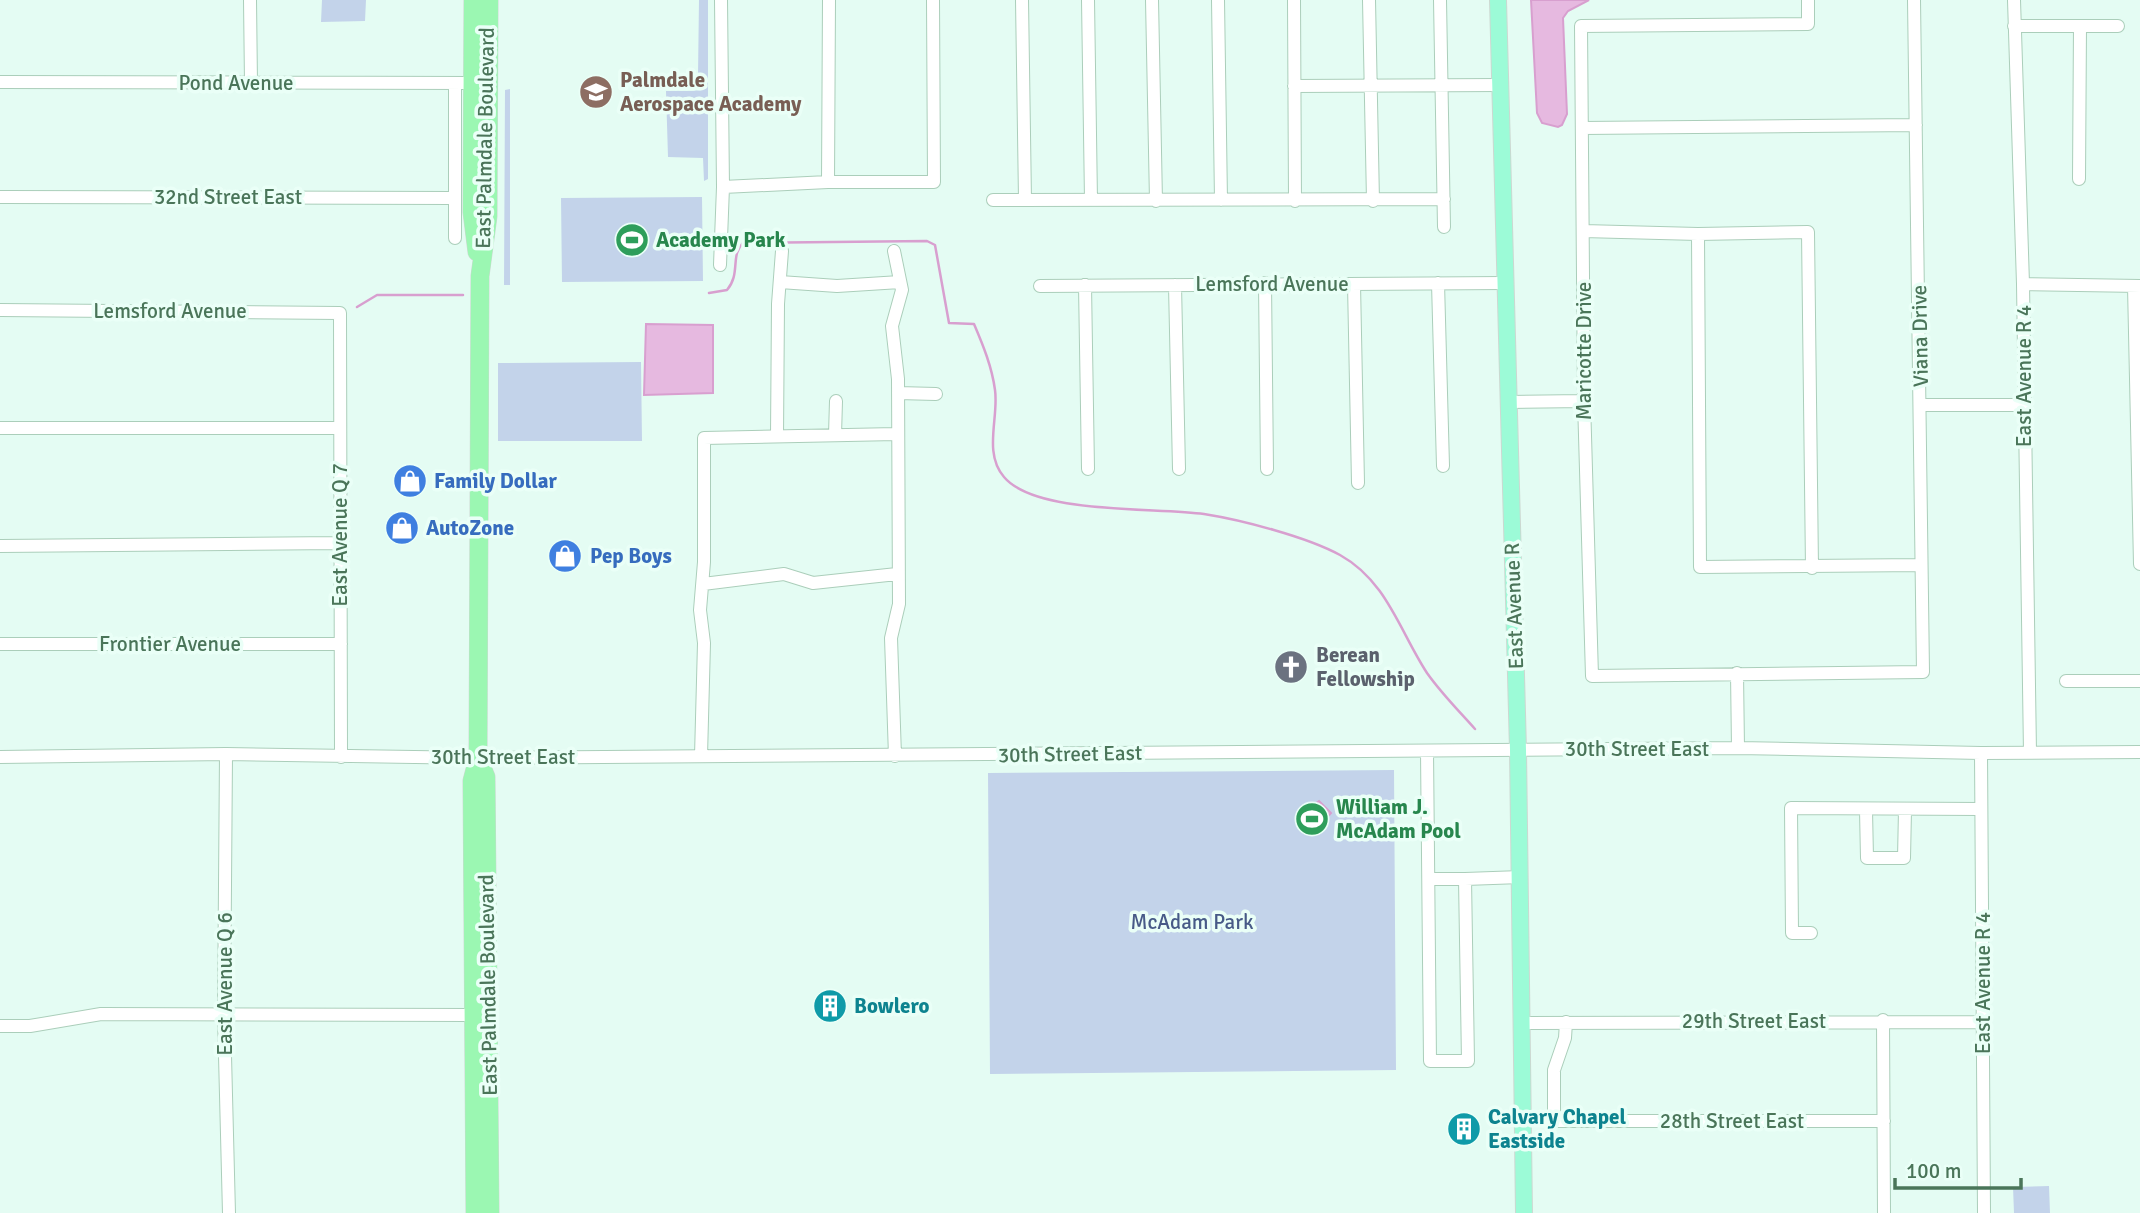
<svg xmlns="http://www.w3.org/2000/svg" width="2140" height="1213" viewBox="0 0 2140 1213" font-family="Signika,sans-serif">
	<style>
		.green { fill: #c3d3ea }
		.water { fill: #e6b9e0; stroke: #d89fcf; stroke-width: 2 }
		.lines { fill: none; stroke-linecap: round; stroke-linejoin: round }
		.stream { stroke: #d89fcf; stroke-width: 2.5 }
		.minor-casing { stroke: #abceba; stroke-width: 14 }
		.major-casing { stroke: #ccd8d1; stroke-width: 18 }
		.highway-casing { stroke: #ccd8d1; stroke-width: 19 }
		.minor { stroke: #fff; stroke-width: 12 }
		.major { stroke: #9cfbd7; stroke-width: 16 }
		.highway { stroke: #9bf7b2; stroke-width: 18 }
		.labels { text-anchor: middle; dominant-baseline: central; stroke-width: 7; stroke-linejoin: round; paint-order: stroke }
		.education-label { font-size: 21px; font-weight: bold; fill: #785e54; stroke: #eafff7; text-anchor: start }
		.street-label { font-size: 21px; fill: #4a7559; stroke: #eafff7 }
		.leisure-label { font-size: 21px; font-weight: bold; fill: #27864d; stroke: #eafff7; text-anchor: start }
		.shop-label { font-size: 21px; font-weight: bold; fill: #366cbe; stroke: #eafff7; text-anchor: start }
		.worship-label { font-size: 21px; font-weight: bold; fill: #5b616d; stroke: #eafff7; text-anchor: start }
		.park-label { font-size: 21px; fill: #475a87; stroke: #eafff7 }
		.culture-label { font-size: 21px; font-weight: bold; fill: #0d838f; stroke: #eafff7; text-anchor: start }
	</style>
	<rect width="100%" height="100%" fill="#e4fcf3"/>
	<path class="green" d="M 322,0 L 366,0 L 365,21 L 321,22 Z
		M 699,0 L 708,0 L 708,179 L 704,181 L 703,158 L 668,157 L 666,91 L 703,91 L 691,90 L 691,82 L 698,75 Z
		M 510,89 L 510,285 L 504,285 L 505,90 Z
		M 702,197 L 703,281 L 562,282 L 561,198 Z
		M 641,362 L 642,441 L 498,441 L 498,363 Z
		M 1394,770 L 1396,1070 L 990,1074 L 988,773 Z
		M 2049,1186 L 2050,1213 L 2014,1213 L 2013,1187 Z"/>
	<path class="water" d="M 1531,0 L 1589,0 L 1568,11 L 1563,18 L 1567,114 L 1562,125 L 1558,127 L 1542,123 L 1537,113 Z
		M 646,324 L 713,325 L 713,393 L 644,395 Z
		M 1319,801 L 1331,813 L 1312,834 L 1298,817 Z"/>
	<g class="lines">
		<path class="stream" d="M 709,293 L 727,290 C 741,274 730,255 743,243 L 927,241 L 935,245 L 949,323 L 974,324 C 983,345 992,367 995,390 C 999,417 983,453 1004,477 C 1036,515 1156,507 1204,514 C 1242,520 1307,537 1340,555 C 1387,581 1400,632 1427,673 C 1441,693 1459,711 1475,729
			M 357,307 L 377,295 L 463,295"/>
		<g class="minor-casing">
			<path id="minor" d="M 250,0 L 251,83
				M 1022,0 L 1025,200
				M 1088,0 L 1091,200
				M 1152,0 L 1156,201
				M 1218,0 L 1221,200
				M 1294,0 L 1295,201
				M 1369,0 L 1373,201
				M 1440,0 L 1444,227
				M 1808,0 L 1808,24 L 1581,26 L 1584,401 L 1592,676 L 1923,672 L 1914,0
				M 2014,0 L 2023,284 L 2030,752
				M 2014,26 L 2118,26
				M 0,82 L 473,83
				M 455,83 L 455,238
				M 1294,86 L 1500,85
				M 1582,128 L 1916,125
				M 2079,179 L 2080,26
				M 828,182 L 829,0
				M 723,187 L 828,182 L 934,182 L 933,0
				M 0,197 L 455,198
				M 993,200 L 1444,199
				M 1583,231 L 1698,234 L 1808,232 L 1812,568
				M 1698,234 L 1700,567 L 1921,565
				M 894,251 L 902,290 L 892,326 L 898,379 L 899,604 L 891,638 L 895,756
				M 720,265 L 723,187 L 721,0
				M 780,282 L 837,286 L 900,282
				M 1265,283 L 1267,469
				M 1438,283 L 1443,466
				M 1354,284 L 1358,483
				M 2023,284 L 2140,286
				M 1085,285 L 1088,469
				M 1175,285 L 1179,469
				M 1040,286 L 1505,283
				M 2134,286 L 2140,564
				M 0,310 L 340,313 L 341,757
				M 898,393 L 936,394
				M 1508,402 L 1584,401
				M 1921,405 L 2023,405
				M 0,428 L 340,428
				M 835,435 L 836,401
				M 777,436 L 778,304 L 782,251
				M 0,546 L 339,543
				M 703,584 L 784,574 L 813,583 L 897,574
				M 0,644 L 341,644
				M 1737,673 L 1738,748
				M 2066,681 L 2140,681
				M 1427,751 L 1430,1061 L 1468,1061 L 1465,879 L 1429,879
				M 1981,753 L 1984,1213
				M 226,754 L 224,1016 L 229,1213
				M 701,756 L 704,643 L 700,610 L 704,562 L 704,438 L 896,434
				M 0,757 L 226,754 L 478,758 L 1738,748 L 1981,753 L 2140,752
				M 1866,810 L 1867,858 L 1904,858 L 1905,810
				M 1465,879 L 1521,877
				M 1811,933 L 1792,933 L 1791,808 L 1981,809
				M 1883,1020 L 1884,1213
				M 1566,1022 L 1565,1038 L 1554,1070 L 1554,1121 L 1884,1121
				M 1524,1023 L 1983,1022
				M 0,1026 L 30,1026 L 101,1014 L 473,1015"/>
		</g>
		<g class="major-casing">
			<path id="major" d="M 1498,0 L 1518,750 L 1524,1213"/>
		</g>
		<g class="highway-casing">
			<path id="highway" d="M 473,0 L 472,212 L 477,252
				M 478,758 L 486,777 L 490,1213
				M 475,1213 L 472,781 L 478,758 L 480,276 L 488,216 L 489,0"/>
		</g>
		<use href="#minor" class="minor"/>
		<use href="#major" class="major"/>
		<use href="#highway" class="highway"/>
	</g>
	<defs>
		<g id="school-disc" transform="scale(1.75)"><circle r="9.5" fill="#8d6e63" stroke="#eafff7"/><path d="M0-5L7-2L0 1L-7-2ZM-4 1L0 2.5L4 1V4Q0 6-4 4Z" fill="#fff"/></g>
		<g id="stadium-disc" transform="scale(1.75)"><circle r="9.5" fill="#2e9e5b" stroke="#eafff7"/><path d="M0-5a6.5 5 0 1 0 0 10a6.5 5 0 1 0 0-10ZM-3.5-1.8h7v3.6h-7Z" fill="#fff"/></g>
		<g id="shop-disc" transform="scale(1.75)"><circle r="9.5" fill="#3f7fe0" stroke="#eafff7"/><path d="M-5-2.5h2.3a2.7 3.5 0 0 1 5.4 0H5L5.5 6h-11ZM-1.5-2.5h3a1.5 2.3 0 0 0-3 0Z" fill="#fff"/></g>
		<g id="church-disc" transform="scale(1.75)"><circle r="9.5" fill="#6b7280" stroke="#eafff7"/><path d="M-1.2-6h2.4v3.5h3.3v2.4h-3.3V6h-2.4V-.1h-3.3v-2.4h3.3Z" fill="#fff"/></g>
		<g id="building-disc" transform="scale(1.75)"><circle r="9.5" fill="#0f9aa8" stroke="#eafff7"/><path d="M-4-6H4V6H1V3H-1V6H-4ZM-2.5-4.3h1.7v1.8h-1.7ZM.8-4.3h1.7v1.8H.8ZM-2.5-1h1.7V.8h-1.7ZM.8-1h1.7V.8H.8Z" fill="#fff"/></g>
	</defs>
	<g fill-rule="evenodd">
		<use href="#school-disc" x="596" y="92"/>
		<use href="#stadium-disc" x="632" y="240"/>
		<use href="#shop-disc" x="410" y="481"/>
		<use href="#shop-disc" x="402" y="528"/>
		<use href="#shop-disc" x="565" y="556"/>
		<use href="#church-disc" x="1291" y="667"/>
		<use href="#stadium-disc" x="1312" y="819"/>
		<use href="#building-disc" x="830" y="1006"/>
		<use href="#building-disc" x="1464" y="1129"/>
	</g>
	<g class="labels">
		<g class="education-label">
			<text x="620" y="80">Palmdale<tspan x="620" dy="24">Aerospace Academy</tspan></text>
		</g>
		<g class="street-label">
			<text x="236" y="83">Pond Avenue</text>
			<text transform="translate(485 138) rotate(-89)">East Palmdale Boulevard</text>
			<text x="228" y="197">32nd Street East</text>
			<text x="1272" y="284">Lemsford Avenue</text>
			<text x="170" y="311">Lemsford Avenue</text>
			<text transform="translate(1920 336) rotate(-91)">Viana Drive</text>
			<text transform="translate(1584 351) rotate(-90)">Maricotte Drive</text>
			<text transform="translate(2024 376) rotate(-90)">East Avenue R 4</text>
			<text transform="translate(340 535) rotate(-90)">East Avenue Q 7</text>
			<text transform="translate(1514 606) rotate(-92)">East Avenue R</text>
			<text x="170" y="644">Frontier Avenue</text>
			<text x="1637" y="749">30th Street East</text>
			<text transform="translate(1070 754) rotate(-1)">30th Street East</text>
			<text x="503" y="757">30th Street East</text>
			<text transform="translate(1983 983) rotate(-90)">East Avenue R 4</text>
			<text transform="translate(225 984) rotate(-90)">East Avenue Q 6</text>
			<text transform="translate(488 985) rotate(-91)">East Palmdale Boulevard</text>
			<text x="1754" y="1021">29th Street East</text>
			<text x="1732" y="1121">28th Street East</text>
		</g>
		<g class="leisure-label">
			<text x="656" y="240">Academy Park</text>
			<text x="1336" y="807">William J.<tspan x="1336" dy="24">McAdam Pool</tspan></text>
		</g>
		<g class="shop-label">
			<text x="434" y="481">Family Dollar</text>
			<text x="426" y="528">AutoZone</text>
			<text x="590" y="556">Pep Boys</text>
		</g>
		<g class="worship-label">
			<text x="1316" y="655">Berean<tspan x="1316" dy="24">Fellowship</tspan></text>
		</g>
		<g class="park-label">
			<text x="1192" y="922">McAdam Park</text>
		</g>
		<g class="culture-label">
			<text x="854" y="1006">Bowlero</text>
			<text x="1488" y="1117">Calvary Chapel<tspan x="1488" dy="24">Eastside</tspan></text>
		</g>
	</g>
	<path d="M1895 1178v10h126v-10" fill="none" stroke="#4a7559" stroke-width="3.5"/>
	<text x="1906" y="1178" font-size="21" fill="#4a7559" stroke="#eafff7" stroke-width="5" paint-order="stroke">100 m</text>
</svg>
